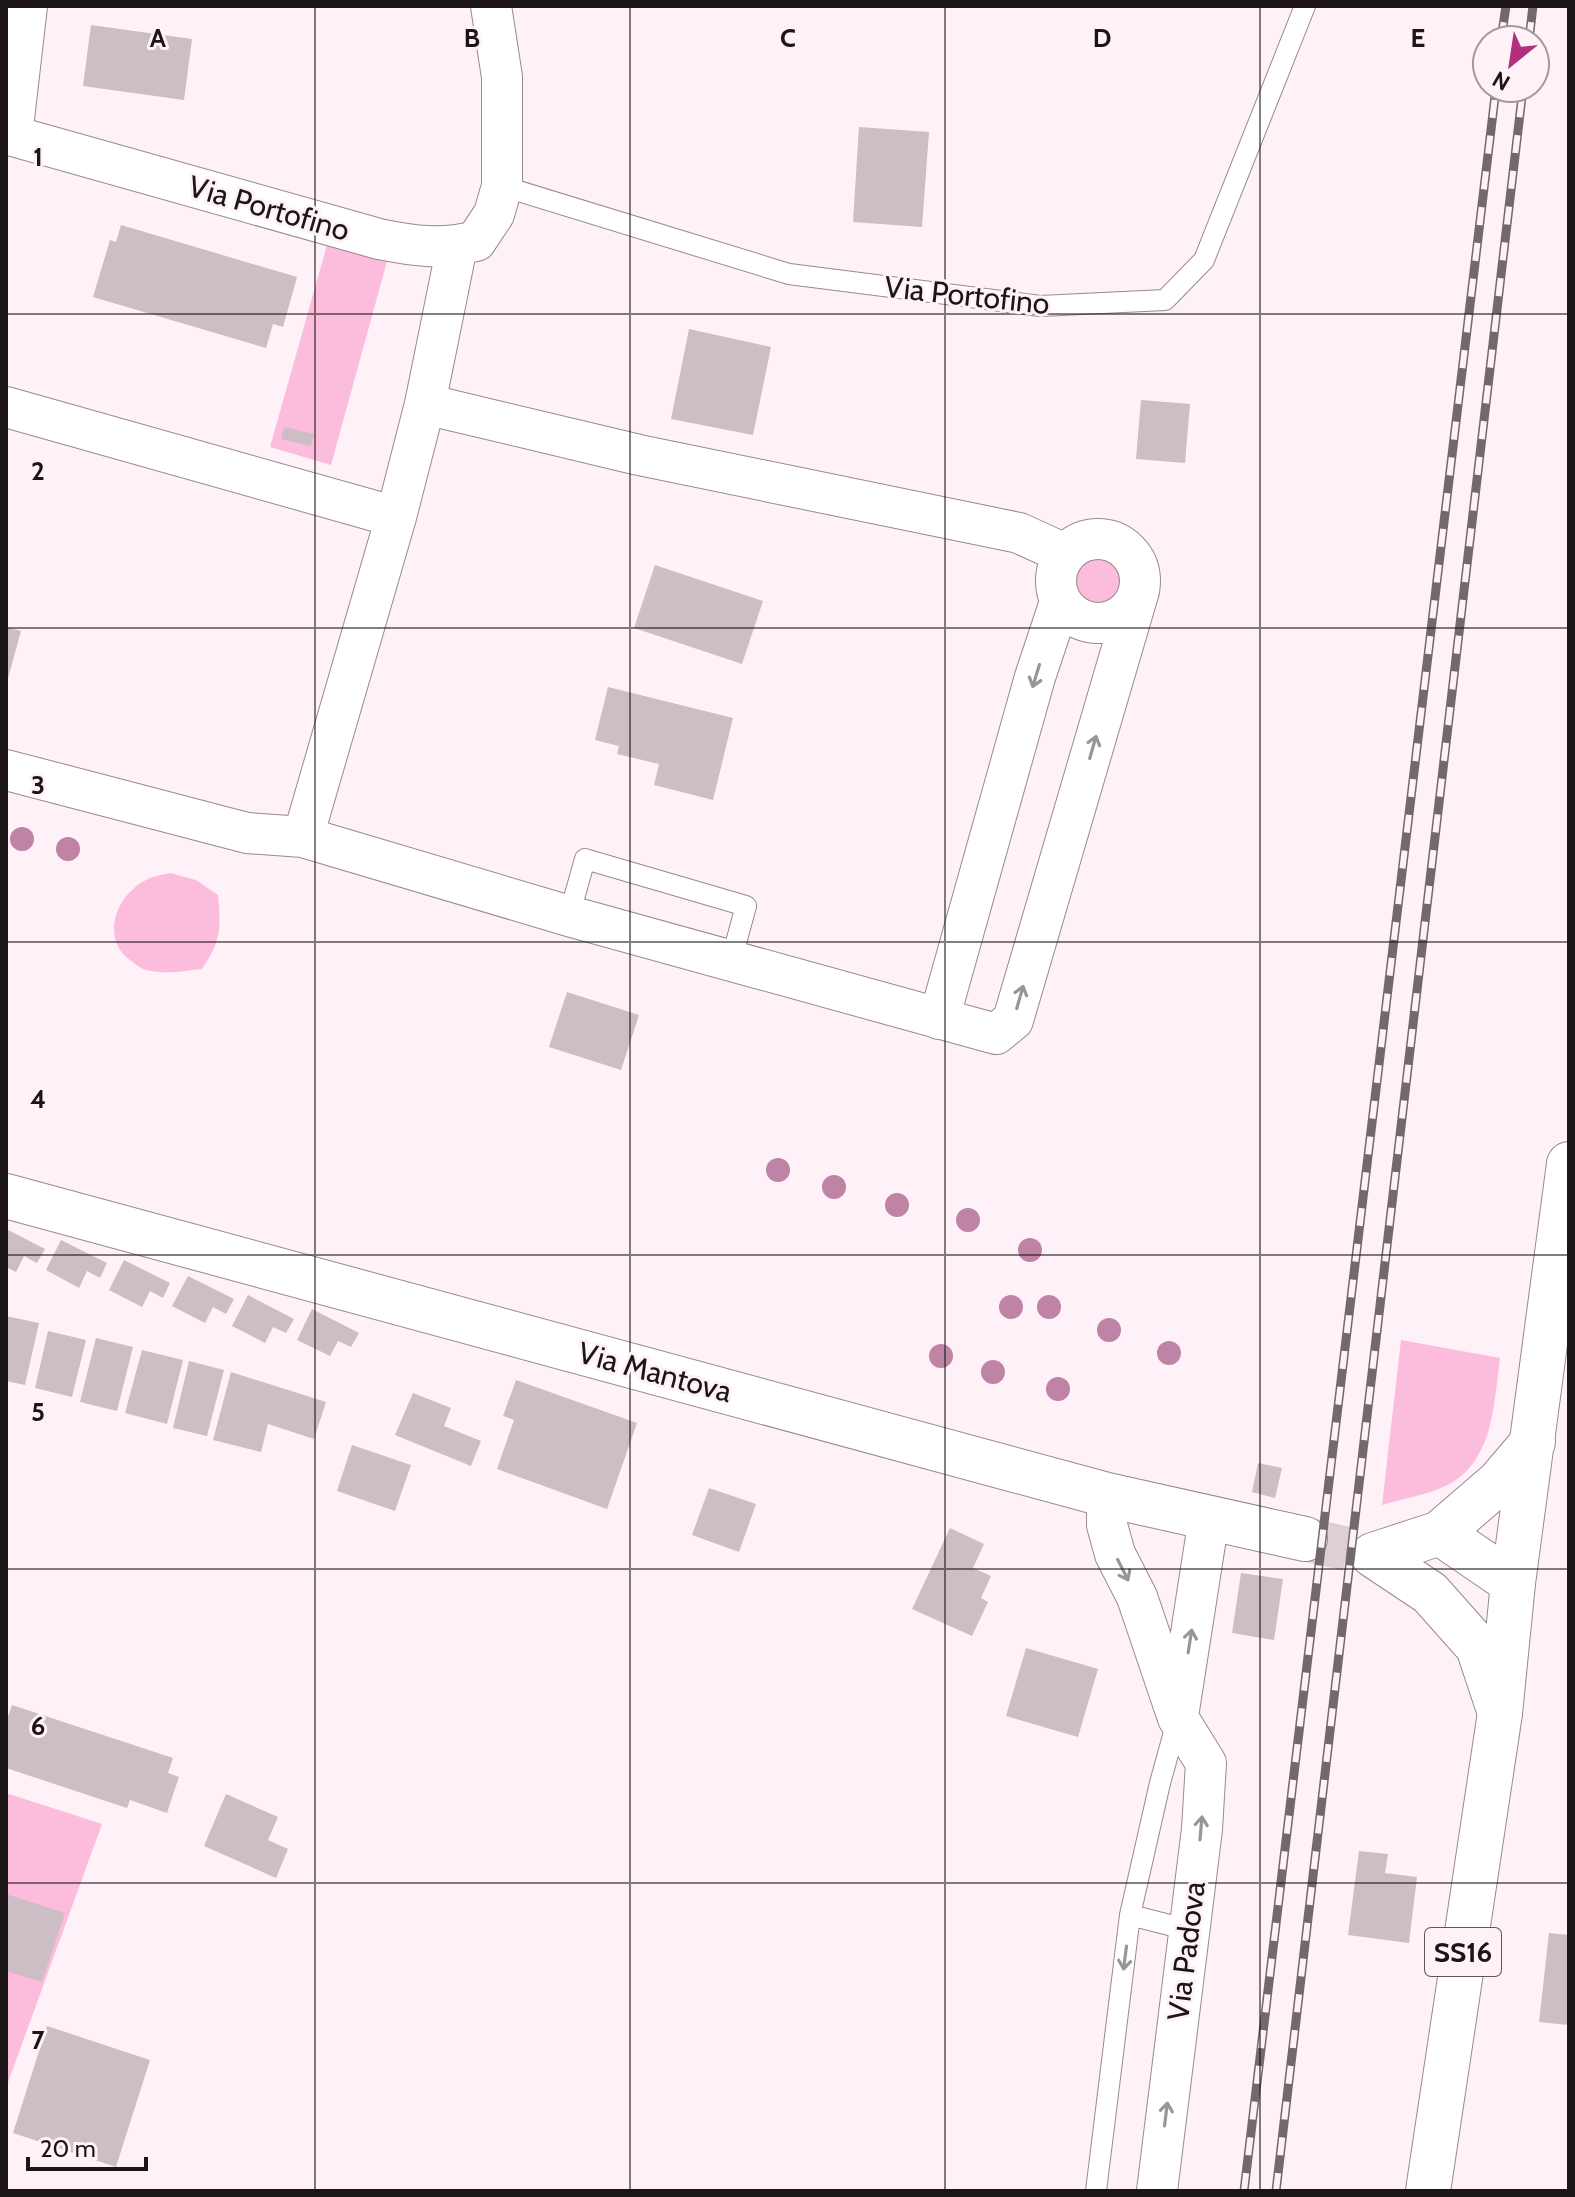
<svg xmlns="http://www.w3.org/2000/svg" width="1575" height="2197" viewBox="0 0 1575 2197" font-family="Cabin,sans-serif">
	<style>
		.green { fill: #fcbcdb }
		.building { fill: #cdbdc4 }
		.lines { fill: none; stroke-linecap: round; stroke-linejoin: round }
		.tertiary-tunnel { stroke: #dcd0d6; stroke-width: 44; stroke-dasharray: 44 22; stroke-linecap: butt }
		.service-casing { stroke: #988990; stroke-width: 22 }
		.minor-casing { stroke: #988990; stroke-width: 42 }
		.tertiary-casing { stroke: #988990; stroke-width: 46 }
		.primary-casing { stroke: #988990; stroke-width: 46 }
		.service { stroke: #fff; stroke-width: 20 }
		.minor { stroke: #fff; stroke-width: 40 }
		.tertiary { stroke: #fff; stroke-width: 44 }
		.primary { stroke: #fff; stroke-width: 44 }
		.rail-casing { stroke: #71696d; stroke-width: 9 }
		.rail { stroke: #fef1f7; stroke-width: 6; stroke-dasharray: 18; stroke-linecap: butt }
		.tree { fill: #be83a5 }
		.oneway { stroke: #989697 }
		.grid { fill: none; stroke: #1b1518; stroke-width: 2; stroke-opacity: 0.55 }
		.labels { text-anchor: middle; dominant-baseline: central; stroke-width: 6; stroke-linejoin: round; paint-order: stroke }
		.shield { fill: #fef1f7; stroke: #5f575b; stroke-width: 2 }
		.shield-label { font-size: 28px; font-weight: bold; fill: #1b1518 }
		.street-label { font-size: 30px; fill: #1b1518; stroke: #fef1f7 }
		.grid-label { font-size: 26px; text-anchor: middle; font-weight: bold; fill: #1b1518; stroke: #fef1f7; stroke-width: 6; stroke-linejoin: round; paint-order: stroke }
	</style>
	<rect width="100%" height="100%" fill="#fef1f7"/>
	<path class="green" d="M 329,238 L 389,254 L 331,465 L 270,447 Z
		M1070 584a26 26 0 1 1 52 0a26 26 0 1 1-52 0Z
		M 170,873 L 196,880 L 218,895 C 221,929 221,941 202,969 C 183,971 165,975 146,970 C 140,968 135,964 130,960 C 100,938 116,895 146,880 C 153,876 163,875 170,873 Z
		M 1401,1340 L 1500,1358 C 1494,1401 1494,1456 1453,1482 C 1433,1494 1404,1498 1382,1505 Z
		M 6,1793 L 102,1824 L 6,2088 Z"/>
	<path class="building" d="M 91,25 L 192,39 L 184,100 L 83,86 Z
		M 859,127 L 929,132 L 922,227 L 853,222 Z
		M 121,225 L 297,277 L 283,327 L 273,324 L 266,348 L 93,297 L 110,240 L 116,242 Z
		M 689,329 L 771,347 L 753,435 L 671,419 Z
		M 1141,400 L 1190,404 L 1185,463 L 1136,459 Z
		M 284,427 L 314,434 L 311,446 L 281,439 Z
		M 655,565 L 763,601 L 742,664 L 634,628 Z
		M 6,627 L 21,631 L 7,682 L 6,682 Z
		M 608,687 L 733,718 L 713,800 L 654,785 L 659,764 L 617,754 L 619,746 L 595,740 Z
		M 567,992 L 639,1015 L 621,1070 L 549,1047 Z
		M 6,1229 L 45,1249 L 37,1263 L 24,1256 L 16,1272 L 6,1267 Z
		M 61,1240 L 107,1263 L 100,1278 L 87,1271 L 79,1288 L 46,1270 Z
		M 124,1260 L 170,1283 L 163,1298 L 150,1291 L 142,1307 L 109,1290 Z
		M 188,1276 L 234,1299 L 226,1314 L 213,1307 L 205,1323 L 172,1306 Z
		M 248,1295 L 294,1319 L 286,1333 L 273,1327 L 265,1343 L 232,1326 Z
		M 312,1309 L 359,1333 L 351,1347 L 338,1341 L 330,1356 L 297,1340 Z
		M 6,1316 L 39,1323 L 25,1385 L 6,1381 Z
		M 48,1331 L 86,1340 L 72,1397 L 35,1388 Z
		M 96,1338 L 133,1347 L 117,1411 L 80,1402 Z
		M 142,1350 L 183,1360 L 167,1424 L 125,1413 Z
		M 189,1361 L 224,1370 L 207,1436 L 173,1428 Z
		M 231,1372 L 326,1402 L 314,1439 L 268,1424 L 261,1452 L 213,1440 Z
		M 516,1380 L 637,1423 L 607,1509 L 497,1469 L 514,1420 L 503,1416 Z
		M 413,1393 L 451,1408 L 444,1426 L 481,1441 L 471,1466 L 395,1435 Z
		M 352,1445 L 411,1465 L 395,1511 L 337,1491 Z
		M 1258,1463 L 1282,1468 L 1275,1498 L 1252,1492 Z
		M 709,1488 L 756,1504 L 739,1552 L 692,1535 Z
		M 950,1528 L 984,1544 L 973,1568 L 991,1576 L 981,1598 L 988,1602 L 972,1636 L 912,1609 Z
		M 1241,1573 L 1283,1579 L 1274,1640 L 1232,1633 Z
		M 1026,1648 L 1098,1669 L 1078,1737 L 1006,1716 Z
		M 12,1705 L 173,1758 L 168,1773 L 179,1777 L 167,1813 L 130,1800 L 127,1808 L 6,1768 L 6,1722 Z
		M 226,1794 L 278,1817 L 268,1840 L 288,1849 L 276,1878 L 204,1846 Z
		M 1359,1851 L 1388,1854 L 1385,1873 L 1417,1877 L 1409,1943 L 1348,1935 Z
		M 6,1894 L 65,1913 L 42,1982 L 6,1971 Z
		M 1549,1933 L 1569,1935 L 1569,2025 L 1539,2022 Z
		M 47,2026 L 150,2060 L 116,2167 L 13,2133 Z"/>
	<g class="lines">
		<path class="tertiary-tunnel" d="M 1305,1539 L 1373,1555"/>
		<g class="service-casing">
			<path id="service" d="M 502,186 L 789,274 L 1040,306 L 1165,300 L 1204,260 L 1305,6
				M 569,916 L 585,859 L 746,906 L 731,961
				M 1130,1915 L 1189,1930
				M 1096,2191 L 1130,1915 L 1160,1783 L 1178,1718"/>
		</g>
		<g class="minor-casing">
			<path id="minor" d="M 6,134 L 379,239 C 413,246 441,250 476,241 L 494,214 L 502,186 L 502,77 L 491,6
				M 12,136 L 27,6
				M 425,404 L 639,455 L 1019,533 L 1065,554
				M 6,407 L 396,517
				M1056 581a42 42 0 1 1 84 0a42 42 0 1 1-84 0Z
				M 6,770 L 247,833 L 303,837 L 569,916 L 996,1034 L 1013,1020 L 1138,594
				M 303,837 L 396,517 L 425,404 L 457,246
				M 939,1019 L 1035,677 L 1060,602
				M 1107,1495 L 1107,1525 L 1115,1554 L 1137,1597 L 1178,1718 L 1206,1763 L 1202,1829 L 1157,2191
				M 1179,1710 L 1209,1518"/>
		</g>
		<g class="tertiary-casing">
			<path id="tertiary" d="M 6,1196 L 1107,1495 L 1305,1539
				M 1440,1533 L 1513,1583
				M 1373,1555 L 1430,1593 L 1478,1647 L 1500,1713
				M 1373,1555 L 1440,1533 L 1499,1482 L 1533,1442"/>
		</g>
		<g class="primary-casing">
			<path id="primary" d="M 1428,2191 L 1500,1713 L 1513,1583 L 1569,1164"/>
		</g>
		<use href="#service" class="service"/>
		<use href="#minor" class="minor"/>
		<use href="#tertiary" class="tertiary"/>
		<use href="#primary" class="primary"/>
		<g class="rail-casing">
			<path id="rail" d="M 1501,40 L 1506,6
				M 1529,40 L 1533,6
				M 1244,2191 L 1496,88
				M 1276,2191 L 1523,88"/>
		</g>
		<use href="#rail" class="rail"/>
	</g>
	<g class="tree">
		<circle cx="22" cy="839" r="12"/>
		<circle cx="68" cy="849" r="12"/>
		<circle cx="778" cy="1170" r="12"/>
		<circle cx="834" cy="1187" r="12"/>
		<circle cx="897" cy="1205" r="12"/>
		<circle cx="968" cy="1220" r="12"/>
		<circle cx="1030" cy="1250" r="12"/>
		<circle cx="1011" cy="1307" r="12"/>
		<circle cx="1049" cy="1307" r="12"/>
		<circle cx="1109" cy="1330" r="12"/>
		<circle cx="1169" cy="1353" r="12"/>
		<circle cx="941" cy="1356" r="12"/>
		<circle cx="993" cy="1372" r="12"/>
		<circle cx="1058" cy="1389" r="12"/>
	</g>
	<defs><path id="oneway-shaft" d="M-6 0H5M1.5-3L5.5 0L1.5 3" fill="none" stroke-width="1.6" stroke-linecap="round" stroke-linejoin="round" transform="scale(2)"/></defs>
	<g class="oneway">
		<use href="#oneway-shaft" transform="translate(1036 676) rotate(107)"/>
		<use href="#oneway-shaft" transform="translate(1093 747) rotate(-74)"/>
		<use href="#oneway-shaft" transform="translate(1020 997) rotate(-74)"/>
		<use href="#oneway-shaft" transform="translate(1123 1570) rotate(63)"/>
		<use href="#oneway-shaft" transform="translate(1190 1641) rotate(-81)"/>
		<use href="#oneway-shaft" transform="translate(1201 1828) rotate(-85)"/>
		<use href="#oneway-shaft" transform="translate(1125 1958) rotate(97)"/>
		<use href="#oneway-shaft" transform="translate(1166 2114) rotate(-83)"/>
	</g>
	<path class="grid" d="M 315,6 L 315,2191M 630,6 L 630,2191M 945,6 L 945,2191M 1260,6 L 1260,2191M 6,314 L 1569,314M 6,628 L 1569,628M 6,942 L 1569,942M 6,1255 L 1569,1255M 6,1569 L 1569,1569M 6,1883 L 1569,1883"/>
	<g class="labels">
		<rect class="shield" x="1425" y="1928" width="76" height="48" rx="6"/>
		<g class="shield-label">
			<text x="1463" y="1952">SS16</text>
		</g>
		<g class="street-label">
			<text transform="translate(269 208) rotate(16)">Via Portofino</text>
			<text transform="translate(967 295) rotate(6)">Via Portofino</text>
			<text transform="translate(655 1372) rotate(15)">Via Mantova</text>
			<text transform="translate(1186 1951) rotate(-83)">Via Padova</text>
		</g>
	</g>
	<g class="grid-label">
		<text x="158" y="47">A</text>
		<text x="472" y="47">B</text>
		<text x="788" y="47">C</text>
		<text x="1102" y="47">D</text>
		<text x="1418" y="47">E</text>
		<text x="38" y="166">1</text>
		<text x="38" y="480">2</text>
		<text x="38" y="794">3</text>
		<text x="38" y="1108">4</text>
		<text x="38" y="1421">5</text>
		<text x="38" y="1735">6</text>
		<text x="38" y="2049">7</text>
	</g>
	<rect width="1575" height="2197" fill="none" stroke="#1b1518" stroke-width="16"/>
	<g transform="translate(1511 64) rotate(210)"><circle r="38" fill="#fef1f7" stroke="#a3999e" stroke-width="2"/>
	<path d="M0-6L14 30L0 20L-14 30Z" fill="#b0307d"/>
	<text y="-12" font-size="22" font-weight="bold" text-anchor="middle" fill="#1b1518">N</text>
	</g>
	<path d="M28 2157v12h118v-12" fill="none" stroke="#1b1518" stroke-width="4"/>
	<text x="40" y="2157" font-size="24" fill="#1b1518" stroke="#fef1f7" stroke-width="6" paint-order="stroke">20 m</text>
</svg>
